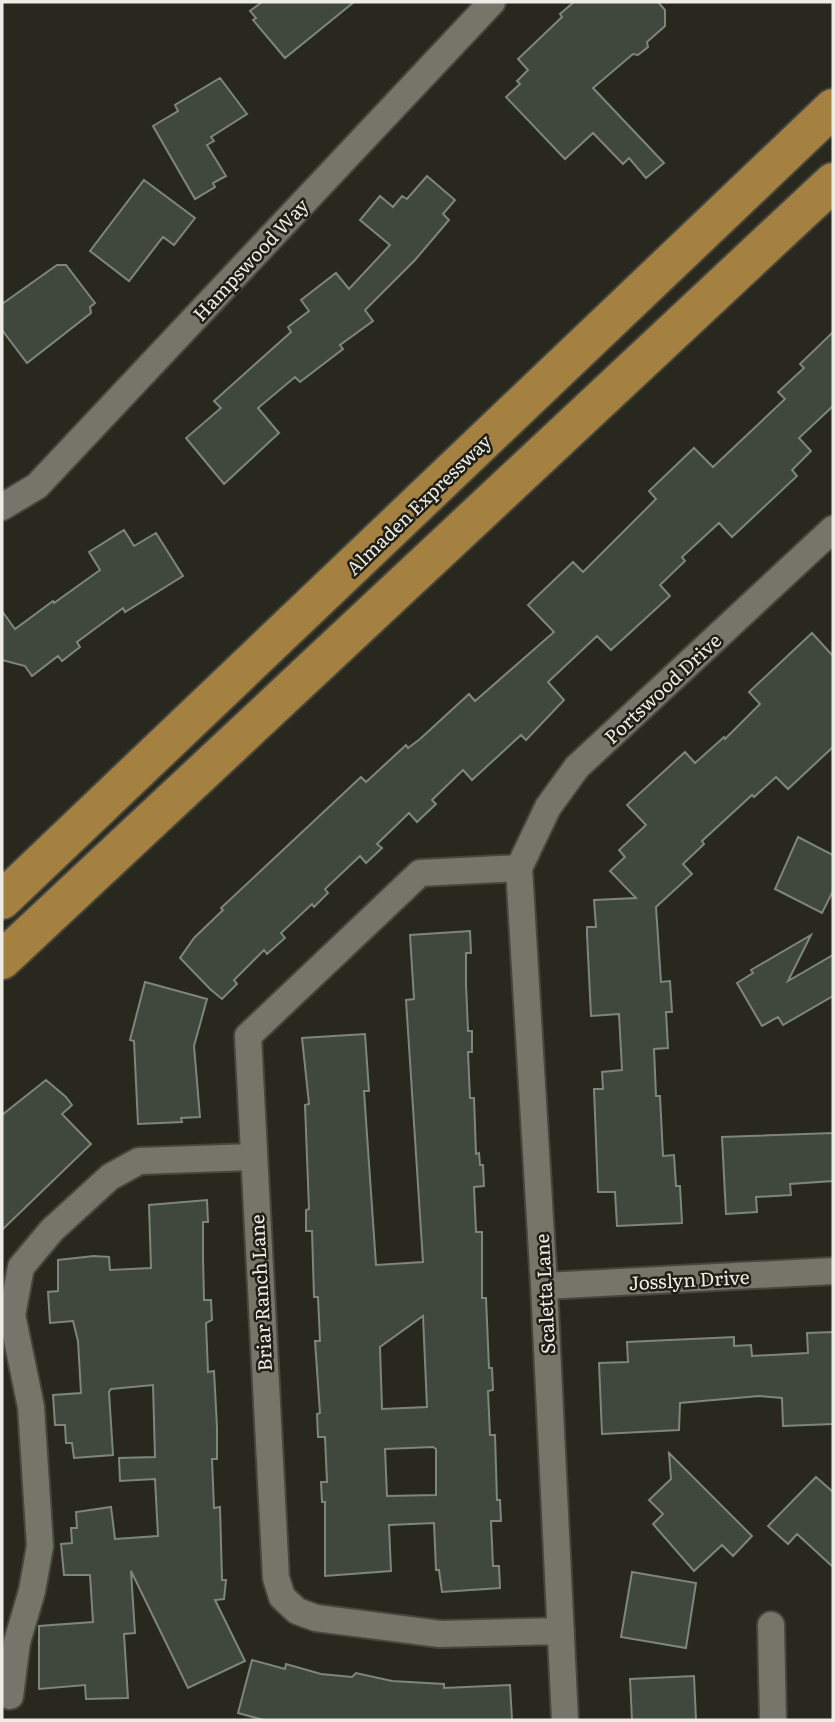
<svg xmlns="http://www.w3.org/2000/svg" width="835" height="1722" viewBox="0 0 835 1722" font-family="Literata,serif">
	<style>
		.building { fill: #40473d; stroke: #7e867b; stroke-width: 2; fill-rule: evenodd }
		.lines { fill: none; stroke-linecap: round; stroke-linejoin: round }
		.street-casing { stroke: #46463d; stroke-width: 30 }
		.primary-casing { stroke: #46463d; stroke-width: 42 }
		.street { stroke: #757569; stroke-width: 26 }
		.primary { stroke: #a58141; stroke-width: 38 }
		.labels { text-anchor: middle; dominant-baseline: central; stroke-width: 5; stroke-linejoin: round; paint-order: stroke }
		.street-label { font-size: 19px; fill: #edece6; stroke: #1f1e14 }
	</style>
	<rect width="100%" height="100%" fill="#28281e"/>
	<path class="building" d="M 262,2 L 354,2 L 285,58 L 253,20 L 256,18 L 250,11 Z
		M 574,2 L 658,2 L 665,10 L 665,26 L 647,42 L 648,47 L 638,55 L 633,54 L 593,88 L 664,163 L 646,178 L 629,158 L 623,164 L 593,133 L 565,159 L 506,97 L 520,84 L 517,81 L 528,70 L 518,59 L 562,17 L 560,14 Z
		M 220,78 L 247,114 L 211,137 L 214,141 L 207,145 L 226,176 L 213,183 L 215,187 L 195,199 L 153,126 L 178,111 L 175,105 Z
		M 427,176 L 455,200 L 443,214 L 449,220 L 415,260 L 365,310 L 373,321 L 340,345 L 343,349 L 300,382 L 295,377 L 258,408 L 279,433 L 224,484 L 186,438 L 221,408 L 214,401 L 291,332 L 288,327 L 309,311 L 301,300 L 336,273 L 349,289 L 390,245 L 360,220 L 380,196 L 393,207 L 402,196 L 407,199 Z
		M 144,180 L 195,218 L 174,245 L 163,237 L 129,281 L 90,251 Z
		M 57,265 L 66,265 L 95,303 L 90,307 L 91,313 L 27,363 L 2,330 L 2,304 Z
		M 833,332 L 833,406 L 799,438 L 811,451 L 792,470 L 797,476 L 732,537 L 719,523 L 682,557 L 685,561 L 660,585 L 670,596 L 611,650 L 597,636 L 548,682 L 564,700 L 526,740 L 521,735 L 472,780 L 463,770 L 432,800 L 436,804 L 417,822 L 409,813 L 377,844 L 382,848 L 366,863 L 360,856 L 325,889 L 328,893 L 314,907 L 312,904 L 281,933 L 285,938 L 267,954 L 264,950 L 234,980 L 237,984 L 222,999 L 210,989 L 180,958 L 194,938 L 223,910 L 221,908 L 361,777 L 366,782 L 406,745 L 408,748 L 420,739 L 469,694 L 475,701 L 554,632 L 528,605 L 573,562 L 583,572 L 656,499 L 649,491 L 694,448 L 713,467 L 785,399 L 778,392 L 804,368 L 800,364 Z
		M 124,530 L 134,546 L 156,533 L 183,576 L 125,612 L 123,608 L 77,642 L 80,647 L 62,661 L 58,656 L 32,676 L 25,666 L 2,660 L 2,611 L 15,629 L 53,601 L 54,603 L 100,570 L 89,552 Z
		M 812,633 L 833,656 L 833,747 L 788,789 L 776,777 L 754,797 L 752,795 L 702,841 L 704,844 L 683,864 L 692,874 L 656,907 L 661,982 L 670,981 L 672,1012 L 666,1012 L 668,1048 L 654,1049 L 656,1096 L 660,1096 L 663,1156 L 674,1155 L 676,1186 L 680,1186 L 682,1223 L 617,1226 L 615,1192 L 598,1192 L 594,1089 L 603,1089 L 602,1072 L 622,1070 L 619,1014 L 591,1016 L 587,934 L 587,927 L 596,927 L 594,900 L 636,898 L 610,871 L 625,857 L 619,850 L 646,825 L 627,805 L 685,752 L 695,763 L 724,737 L 725,739 L 760,704 L 749,692 Z
		M 798,837 L 833,855 L 833,891 L 822,913 L 775,889 Z
		M 470,931 L 471,953 L 466,953 L 466,984 L 468,1031 L 472,1031 L 472,1052 L 468,1052 L 470,1098 L 474,1098 L 476,1154 L 479,1153 L 480,1165 L 483,1165 L 484,1186 L 474,1187 L 476,1232 L 482,1232 L 482,1298 L 486,1298 L 489,1368 L 492,1368 L 493,1390 L 488,1391 L 490,1435 L 495,1435 L 497,1500 L 500,1500 L 501,1521 L 491,1521 L 493,1566 L 499,1566 L 500,1588 L 442,1592 L 439,1570 L 436,1570 L 434,1523 L 389,1525 L 391,1571 L 325,1576 L 325,1502 L 322,1502 L 321,1482 L 327,1482 L 325,1437 L 318,1437 L 317,1414 L 320,1413 L 315,1341 L 320,1341 L 318,1297 L 314,1297 L 312,1231 L 306,1231 L 306,1210 L 309,1209 L 305,1105 L 309,1104 L 302,1038 L 365,1034 L 369,1091 L 364,1091 L 376,1265 L 423,1262 L 406,1000 L 414,999 L 410,935 ZM 423,1316 L 427,1407 L 382,1409 L 380,1347 ZM 433,1447 L 436,1449 L 436,1495 L 387,1496 L 385,1449 Z
		M 811,935 L 788,981 L 833,955 L 833,996 L 783,1025 L 778,1017 L 762,1026 L 737,983 L 753,973 L 751,970 Z
		M 145,982 L 207,999 L 194,1046 L 200,1117 L 181,1118 L 182,1122 L 138,1124 L 134,1041 L 130,1040 Z
		M 46,1080 L 66,1097 L 72,1105 L 62,1114 L 91,1144 L 2,1230 L 2,1115 Z
		M 833,1133 L 833,1181 L 790,1184 L 791,1195 L 756,1197 L 757,1212 L 726,1214 L 722,1137 Z
		M 207,1200 L 208,1222 L 203,1222 L 203,1257 L 204,1300 L 211,1300 L 212,1320 L 206,1323 L 208,1372 L 214,1371 L 217,1427 L 217,1459 L 212,1459 L 214,1508 L 220,1507 L 222,1580 L 226,1580 L 224,1599 L 215,1600 L 245,1661 L 188,1688 L 131,1571 L 135,1633 L 124,1634 L 128,1698 L 86,1699 L 85,1685 L 39,1689 L 39,1626 L 93,1622 L 90,1575 L 64,1575 L 61,1544 L 72,1543 L 71,1528 L 77,1528 L 76,1512 L 111,1507 L 115,1539 L 158,1536 L 155,1479 L 120,1481 L 119,1458 L 155,1457 L 153,1385 L 111,1389 L 109,1392 L 113,1455 L 74,1458 L 72,1443 L 66,1443 L 65,1425 L 55,1425 L 53,1395 L 81,1393 L 78,1341 L 73,1321 L 50,1323 L 48,1292 L 58,1291 L 58,1260 L 94,1256 L 109,1257 L 110,1270 L 151,1268 L 149,1205 Z
		M 833,1332 L 833,1424 L 783,1426 L 782,1398 L 759,1396 L 680,1403 L 679,1430 L 602,1434 L 599,1363 L 628,1362 L 627,1342 L 734,1337 L 734,1346 L 751,1345 L 752,1356 L 808,1353 L 807,1333 Z
		M 669,1453 L 752,1536 L 733,1556 L 722,1545 L 694,1571 L 653,1524 L 663,1514 L 649,1500 L 671,1479 Z
		M 816,1477 L 833,1492 L 833,1567 L 797,1534 L 788,1544 L 768,1526 Z
		M 632,1572 L 696,1583 L 686,1648 L 621,1637 Z
		M 252,1660 L 285,1669 L 286,1664 L 321,1674 L 352,1677 L 356,1673 L 392,1681 L 444,1684 L 444,1688 L 510,1685 L 512,1720 L 264,1720 L 238,1713 Z
		M 694,1676 L 696,1720 L 632,1720 L 630,1679 Z"/>
	<g class="lines">
		<g class="street-casing">
			<path id="street" d="M 2,507 L 37,486 L 492,2
				M 519,868 L 420,873 L 248,1036 L 276,1578 L 282,1597 L 297,1611 L 316,1618 L 440,1634 L 561,1631
				M 519,868 L 544,1286 L 565,1720
				M 519,868 L 548,807 L 577,767 L 833,529
				M 544,1286 L 833,1271
				M 771,1625 L 773,1720
				M 10,1696 L 17,1642 L 32,1591 L 40,1546 L 31,1407 L 12,1315 L 21,1267 L 52,1230 L 110,1177 L 139,1161 L 252,1157"/>
		</g>
		<g class="primary-casing">
			<path id="primary" d="M 2,900 L 833,108
				M 2,960 L 833,182"/>
		</g>
		<use href="#street" class="street"/>
		<use href="#primary" class="primary"/>
	</g>
	<g class="labels">
		<g class="street-label">
			<text transform="translate(250 259) rotate(-47)">Hampswood Way</text>
			<text transform="translate(418 504) rotate(-44)">Almaden Expressway</text>
			<text transform="translate(662 688) rotate(-43)">Portswood Drive</text>
			<text transform="translate(689 1279) rotate(-3)">Josslyn Drive</text>
			<text transform="translate(260 1293) rotate(-93)">Briar Ranch Lane</text>
			<text transform="translate(544 1294) rotate(-93)">Scaletta Lane</text>
		</g>
	</g>
	<rect width="835" height="1722" fill="none" stroke="#edece6" stroke-width="7"/>
</svg>
